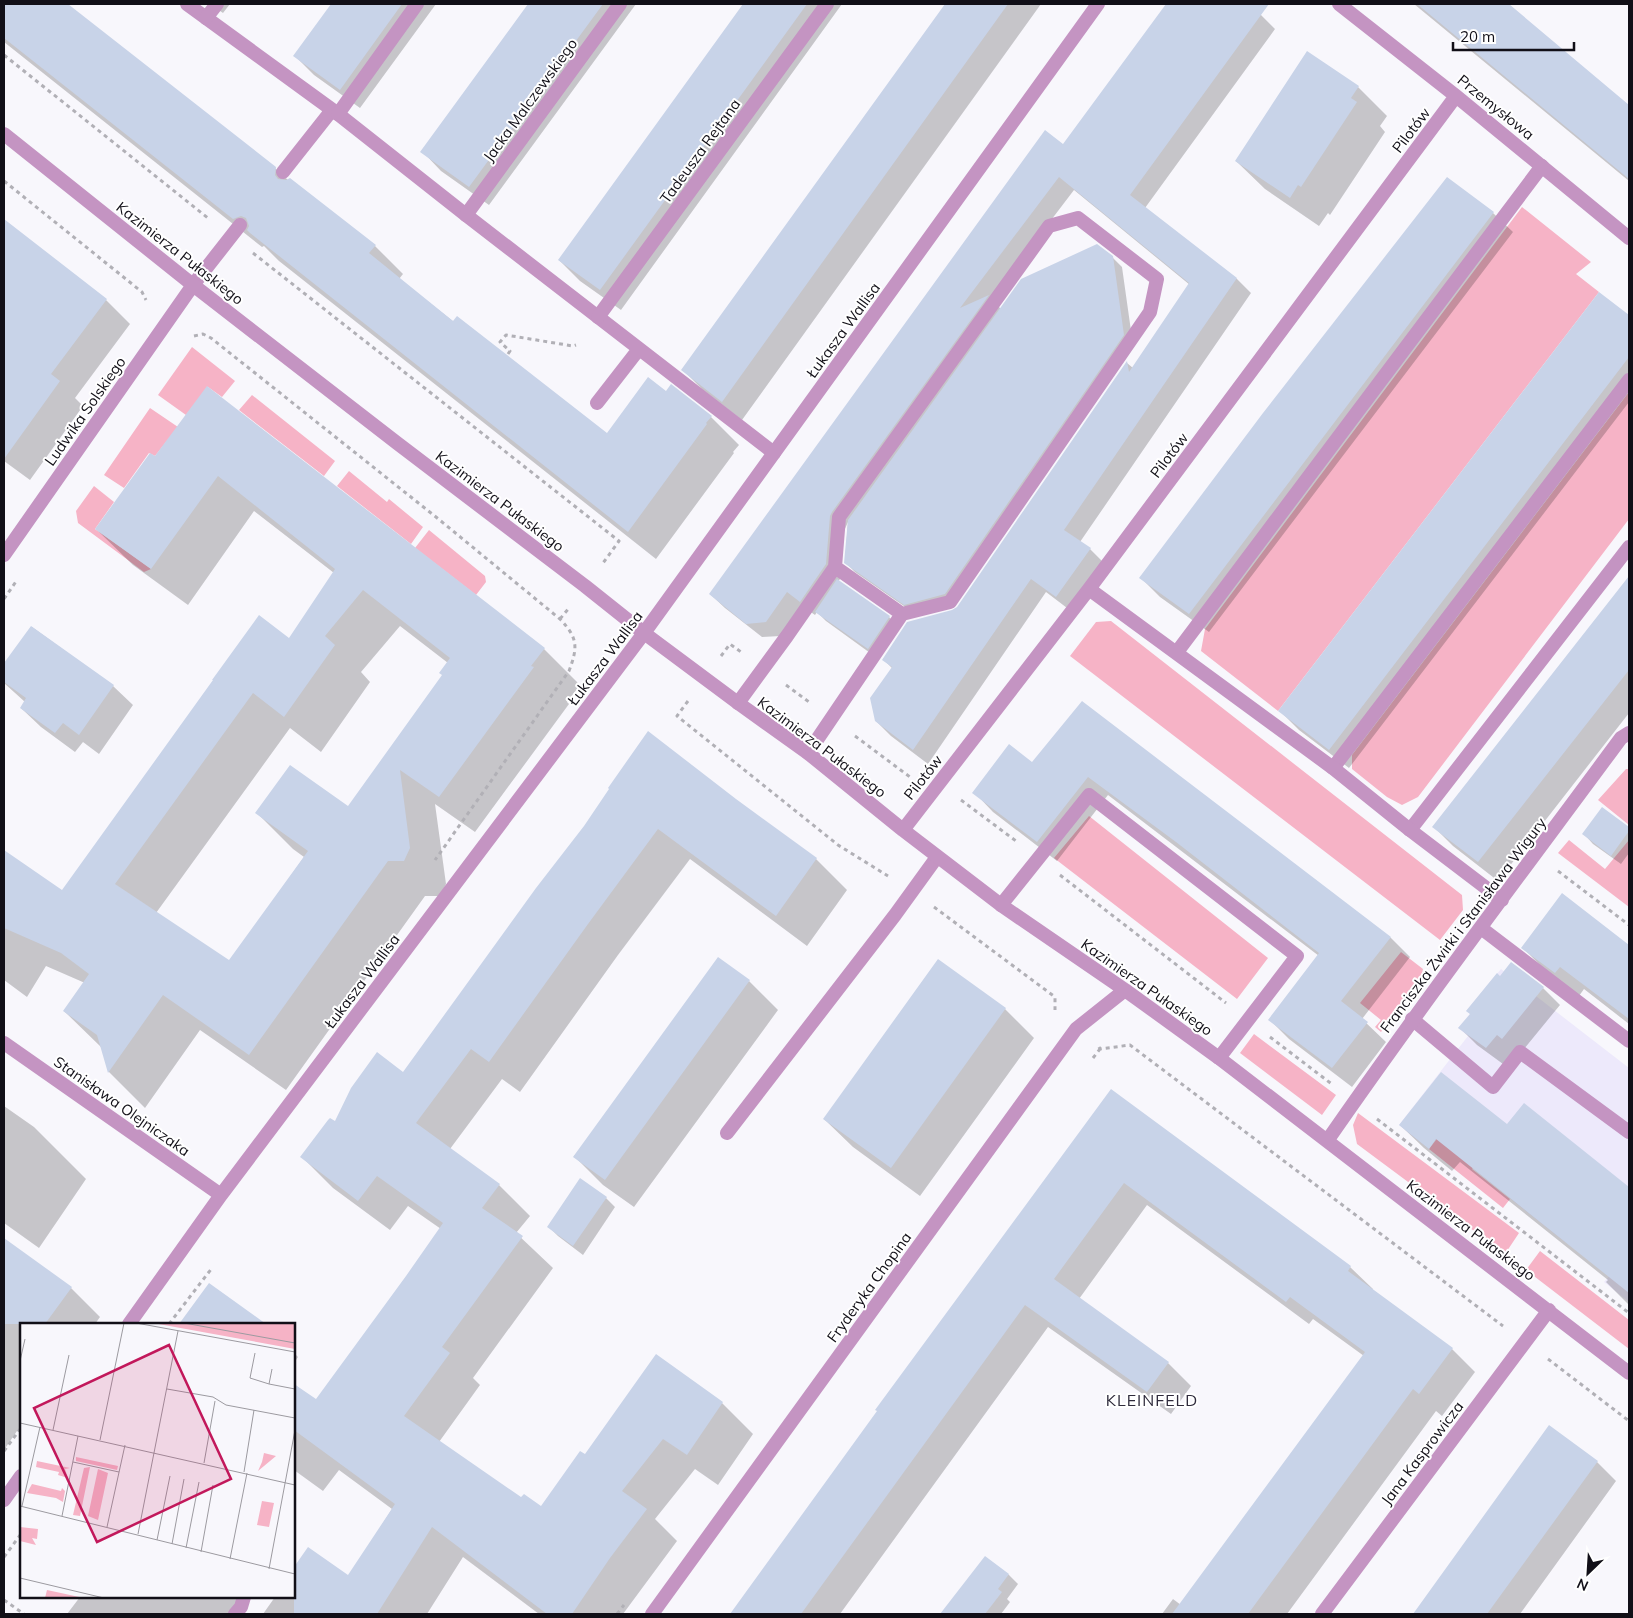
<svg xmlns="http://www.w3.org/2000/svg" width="1633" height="1618" viewBox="0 0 1633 1618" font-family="Mulish,sans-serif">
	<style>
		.built { fill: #ede9fb }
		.green { fill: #f6b3c6 }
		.shadow { fill: #0003; fill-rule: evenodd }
		.building { fill: #c8d3e8; fill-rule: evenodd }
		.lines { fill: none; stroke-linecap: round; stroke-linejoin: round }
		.path { stroke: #b1b0b6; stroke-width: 3; stroke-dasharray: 4 4; stroke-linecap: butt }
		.service { stroke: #c494c2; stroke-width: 14 }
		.minor { stroke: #c494c2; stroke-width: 14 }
		.labels { text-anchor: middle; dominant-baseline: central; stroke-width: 4; stroke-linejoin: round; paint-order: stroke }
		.street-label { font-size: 15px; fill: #110f17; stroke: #fff }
		.neighbourhood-label { font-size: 16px; letter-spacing: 1px; fill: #2e2a3b; stroke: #fff }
		.inset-road { fill: none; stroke: #9c9aa0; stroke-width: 1 }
		.view { fill: #c2185b; fill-opacity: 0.15; stroke: #c2185b; stroke-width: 2.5 }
		.inset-edge { fill: none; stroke: #110f17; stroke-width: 2.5 }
	</style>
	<rect width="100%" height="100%" fill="#f8f7fc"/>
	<path class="built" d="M 1501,969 L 1629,1068 L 1629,1302 L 1604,1282 L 1611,1274 L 1567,1239 L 1565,1242 L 1472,1168 L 1452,1118 L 1429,1149 L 1399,1125 L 1468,1036 L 1458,1028 L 1470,1014 L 1466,1011 Z"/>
	<path class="green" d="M 1522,207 L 1591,262 L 1576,274 L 1599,292 L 1278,711 L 1201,651 L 1205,629 Z
		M 192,347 L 235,381 L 222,397 L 208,387 L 186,415 L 158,395 Z
		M 1629,392 L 1629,519 L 1418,797 L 1402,805 L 1387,797 L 1352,769 L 1352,755 Z
		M 252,395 L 335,461 L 324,476 L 239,410 Z
		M 150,408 L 178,427 L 155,456 L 149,453 L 124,488 L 104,475 Z
		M 349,471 L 387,502 L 389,499 L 423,527 L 411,544 L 337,486 Z
		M 94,486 L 114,502 L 95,529 L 151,569 L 144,572 L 78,523 L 76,511 Z
		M 429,530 L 485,576 L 486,582 L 476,595 L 415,548 Z
		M 1111,621 L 1462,895 L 1463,910 L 1440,940 L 1070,656 L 1096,622 Z
		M 1626,769 L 1629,769 L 1629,825 L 1598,800 Z
		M 1089,816 L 1268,958 L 1237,999 L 1054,858 Z
		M 1569,840 L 1605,869 L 1629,840 L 1629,907 L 1558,853 Z
		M 1401,952 L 1423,969 L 1420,981 L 1381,1032 L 1375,1027 L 1381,1020 L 1360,1003 Z
		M 1254,1034 L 1336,1095 L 1322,1115 L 1240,1053 Z
		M 1358,1113 L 1519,1233 L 1505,1254 L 1357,1144 L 1353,1125 Z
		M 1453,1118 L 1489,1147 L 1472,1169 L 1510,1199 L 1503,1208 L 1429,1149 Z
		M 1540,1251 L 1629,1320 L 1629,1349 L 1526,1270 Z"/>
	<path class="shadow" d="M 4,4 L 66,4 L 275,168 L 288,180 L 375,246 L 403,274 L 399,279 L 454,322 L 607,434 L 666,393 L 711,417 L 739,445 L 733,452 L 734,453 L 656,559 L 279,261 L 264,246 L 262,247 L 4,42 Z
		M 210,4 L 230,4 L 223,13 Z
		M 333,4 L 436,4 L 360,108 L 314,75 L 295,56 Z
		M 529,4 L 636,4 L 489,205 L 441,171 L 422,151 Z
		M 745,4 L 842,4 L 621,310 L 580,281 L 559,260 Z
		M 946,4 L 1041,4 L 742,420 L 702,389 L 683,370 Z
		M 1168,4 L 1245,4 L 1261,15 L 1275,29 L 1145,208 L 1237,279 L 1251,293 L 1080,542 L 1090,549 L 1105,564 L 1071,611 L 1046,592 L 928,764 L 891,736 L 876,721 L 893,669 L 883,659 L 958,608 L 1127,363 L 1133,368 L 1190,285 L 1074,190 L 991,299 L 1001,309 L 1112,257 L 1122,267 L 1133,345 L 954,603 L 914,613 L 855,572 L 845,562 L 848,522 L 844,531 L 840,579 L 838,582 L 889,617 L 899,627 L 877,658 L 826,621 L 817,612 L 815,615 L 802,606 L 781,636 L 762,637 L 725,608 L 710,594 L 1064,146 Z
		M 1414,4 L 1506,4 L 1629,107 L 1629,181 Z
		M 1358,87 L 1387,116 L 1380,126 L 1385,132 L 1330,215 L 1328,213 L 1319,226 L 1265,189 L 1236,161 Z
		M 1447,178 L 1493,213 L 1513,232 L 1209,632 L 1160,597 L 1141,578 Z
		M 4,221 L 106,300 L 130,324 L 75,398 L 83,406 L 30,480 L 4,461 L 4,342 L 20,320 L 4,308 Z
		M 1599,294 L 1629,317 L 1629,402 L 1349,768 L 1299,730 L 1280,711 Z
		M 208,388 L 544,649 L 580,685 L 567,702 L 569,704 L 475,832 L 435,804 L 446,884 L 440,896 L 425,896 L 286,1090 L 200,1030 L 145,1108 L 109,1072 L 102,1048 L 64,1011 L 85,983 L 46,966 L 27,997 L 4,980 L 4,851 L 62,892 L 289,640 L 334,573 L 254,511 L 188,605 L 133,565 L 96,529 L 156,458 ZM 400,626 L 448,663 L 443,675 L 349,807 L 257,813 L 293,849 L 304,857 L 230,962 L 156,913 L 290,728 L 321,752 L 370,682 L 361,672 Z
		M 1629,578 L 1629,713 L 1498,881 L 1453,846 L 1434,827 Z
		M 32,627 L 113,686 L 133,705 L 99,754 L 83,742 L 75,752 L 41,727 L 21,708 L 25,702 L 4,683 L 4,665 Z
		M 1082,702 L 1391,938 L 1410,957 L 1362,1019 L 1386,1042 L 1352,1087 L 1289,1039 L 1270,1020 L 1319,956 L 1108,795 L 1057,861 L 993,812 L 974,792 L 1033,764 Z
		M 735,800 L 816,859 L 847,890 L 807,946 L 690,859 L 618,955 L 520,1092 L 502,1079 L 450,1149 L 499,1185 L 530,1216 L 516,1233 L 553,1268 L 473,1378 L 480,1385 L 439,1442 L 522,1499 L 541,1508 L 585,1456 L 722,1403 L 753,1434 L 718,1485 L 695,1469 L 655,1519 L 677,1541 L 623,1614 L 539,1614 L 463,1557 L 427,1614 L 263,1614 L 275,1597 L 294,1597 L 294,1570 L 308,1549 L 349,1577 L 392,1509 L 339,1470 L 323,1491 L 294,1470 L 294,1384 L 316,1401 L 441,1229 L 408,1206 L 390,1230 L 333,1188 L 302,1157 L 336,1122 L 404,1074 L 585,827 Z
		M 1603,809 L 1629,828 L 1629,853 L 1621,864 L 1593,844 L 1584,834 Z
		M 1563,895 L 1629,946 L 1629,1024 L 1584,989 L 1579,996 L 1546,971 L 1523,948 Z
		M 938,960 L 1005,1009 L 1034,1038 L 920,1196 L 853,1147 L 824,1119 Z
		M 749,981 L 778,1010 L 634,1207 L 603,1185 L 574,1156 Z
		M 1543,988 L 1560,1005 L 1519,1055 L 1503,1064 L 1477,1045 L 1460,1028 Z
		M 1111,1091 L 1350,1267 L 1373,1289 L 1372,1291 L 1452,1349 L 1475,1372 L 1442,1416 L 1436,1411 L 1287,1614 L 1162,1614 L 1173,1599 L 1181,1605 L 1364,1356 L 1313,1319 L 1309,1324 L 1147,1205 L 1079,1299 L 1168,1363 L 1191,1386 L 1171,1414 L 1048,1327 L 840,1614 L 731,1614 Z
		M 1524,1105 L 1629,1189 L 1629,1305 L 1606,1282 L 1608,1280 L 1460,1162 L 1452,1171 L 1424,1148 L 1400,1125 L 1507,1126 Z
		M 4,1106 L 34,1127 L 86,1179 L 39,1248 L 4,1223 Z
		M 606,1198 L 615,1207 L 583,1255 L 558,1236 L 549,1227 Z
		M 14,1247 L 71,1288 L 100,1317 L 95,1324 L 21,1324 L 21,1432 L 20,1433 L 17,1431 L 4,1450 L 4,1261 Z
		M 209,1285 L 264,1324 L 183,1324 Z
		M 294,1353 L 298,1357 L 294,1363 Z
		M 1549,1427 L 1597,1462 L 1616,1481 L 1520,1614 L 1414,1614 Z
		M 985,1558 L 1009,1575 L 1018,1584 L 1007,1599 L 1010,1602 L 1001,1614 L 942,1614 Z
		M 80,1597 L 245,1597 L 232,1614 L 67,1614 Z"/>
	<path class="building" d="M 4,4 L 68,4 L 276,167 L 275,175 L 278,179 L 286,180 L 290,178 L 376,245 L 369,253 L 453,321 L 457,316 L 607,433 L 648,377 L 666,391 L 671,384 L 712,416 L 706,423 L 707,424 L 628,532 L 250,233 L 247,230 L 249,226 L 246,218 L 241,216 L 233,219 L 4,38 Z
		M 331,4 L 402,4 L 340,90 L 293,56 Z
		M 528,4 L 603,4 L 469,187 L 420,152 Z
		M 743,4 L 807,4 L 600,290 L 558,260 Z
		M 945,4 L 1008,4 L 722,402 L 681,370 Z
		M 1166,4 L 1269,4 L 1130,195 L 1237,278 L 1064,530 L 1091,548 L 1056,597 L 1031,579 L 913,750 L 875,721 L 870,698 L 892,667 L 882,660 L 907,622 L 952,610 L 957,607 L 1127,361 L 1129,372 L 1189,283 L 1059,177 L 960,308 L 989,295 L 832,512 L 830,516 L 826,564 L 800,602 L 787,592 L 766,622 L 746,624 L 709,594 L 1045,130 L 1063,144 Z
		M 1417,4 L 1509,4 L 1629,105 L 1629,179 Z
		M 1307,51 L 1359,86 L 1351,98 L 1357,102 L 1301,187 L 1298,185 L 1290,198 L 1235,161 Z
		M 1447,177 L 1494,212 L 1189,614 L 1139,578 L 1263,413 Z
		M 4,219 L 107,299 L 51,374 L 60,381 L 4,459 Z
		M 1097,244 L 1113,256 L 1124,335 L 945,594 L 904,605 L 844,563 L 848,520 L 1021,279 Z
		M 1599,292 L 1629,315 L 1629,357 L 1329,750 L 1278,711 Z
		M 207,386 L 545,648 L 531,666 L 534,667 L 439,797 L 400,770 L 410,848 L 404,861 L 388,861 L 249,1055 L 163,995 L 108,1073 L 97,1035 L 63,1011 L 89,974 L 61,953 L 4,928 L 4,850 L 62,890 L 213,680 L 212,680 L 259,615 L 289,638 L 335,569 L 218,476 L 151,569 L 95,529 L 150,453 L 155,456 ZM 363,590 L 450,658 L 439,673 L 442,675 L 348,806 L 290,765 L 255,813 L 308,851 L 229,960 L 115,884 L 253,693 L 284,717 L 335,645 L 325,636 Z
		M 1629,576 L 1629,670 L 1478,862 L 1432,827 Z
		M 837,579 L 890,616 L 868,649 L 815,612 Z
		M 31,626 L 114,685 L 79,735 L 63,723 L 55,733 L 20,708 L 26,698 L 4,682 L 4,663 Z
		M 1082,701 L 1391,937 L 1341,1001 L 1368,1022 L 1332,1068 L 1268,1020 L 1319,953 L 1176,842 L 1088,777 L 1037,842 L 972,793 L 1009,744 L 1032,762 Z
		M 648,731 L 736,799 L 817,858 L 776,916 L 658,829 L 588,924 L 489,1062 L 471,1049 L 416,1123 L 500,1184 L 482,1208 L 523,1236 L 442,1347 L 450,1353 L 404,1416 L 521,1497 L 524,1494 L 541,1506 L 580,1451 L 585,1454 L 656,1354 L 723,1402 L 687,1455 L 663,1439 L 622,1491 L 647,1509 L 610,1558 L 572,1614 L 547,1614 L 432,1527 L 377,1614 L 294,1614 L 294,1567 L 308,1547 L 348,1575 L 395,1504 L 294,1430 L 294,1384 L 316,1399 L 406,1276 L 443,1223 L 377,1176 L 358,1201 L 300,1157 L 328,1120 L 330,1118 L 335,1121 L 351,1088 L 377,1052 L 403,1072 L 536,888 L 584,826 L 609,789 L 608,788 Z
		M 1602,807 L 1629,827 L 1629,831 L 1611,856 L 1582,834 Z
		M 1562,893 L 1629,945 L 1629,1019 L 1560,967 L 1555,973 L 1521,948 Z
		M 718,957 L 750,980 L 605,1180 L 573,1157 Z
		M 938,959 L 1006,1008 L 891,1168 L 823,1119 Z
		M 1511,962 L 1544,987 L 1502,1039 L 1497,1035 L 1486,1048 L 1458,1028 L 1470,1014 L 1466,1011 L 1497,973 L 1500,976 Z
		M 1441,1072 L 1507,1124 L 1524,1103 L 1629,1187 L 1629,1293 L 1436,1139 L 1429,1149 L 1399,1125 Z
		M 1111,1089 L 1351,1266 L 1348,1271 L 1453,1348 L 1419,1394 L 1413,1389 L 1248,1614 L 1172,1614 L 1365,1352 L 1290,1297 L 1286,1302 L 1124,1183 L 1054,1279 L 1169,1362 L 1147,1392 L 1025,1305 L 801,1614 L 730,1614 L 877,1411 L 875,1410 Z
		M 580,1178 L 607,1197 L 573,1246 L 547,1227 Z
		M 4,1238 L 72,1287 L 45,1324 L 4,1324 Z
		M 209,1283 L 266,1324 L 179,1324 Z
		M 1549,1425 L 1598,1461 L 1487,1614 L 1413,1614 Z
		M 985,1556 L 1009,1574 L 998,1589 L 1002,1592 L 985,1614 L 940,1614 Z"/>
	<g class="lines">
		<path class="path" d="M 4,55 L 208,218
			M 4,181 L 142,292 L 146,300
			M 253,253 L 619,541 L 603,563
			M 194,336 L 203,334 L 211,338 L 436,517 L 560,619 C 578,638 578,647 569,671 L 435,860
			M 508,354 L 510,351 L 500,342 L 506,335 L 573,346 L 576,345
			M 4,599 L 17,580
			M 560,619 L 569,608
			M 721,656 L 730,644 L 741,652
			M 786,685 L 809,702
			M 688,701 L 677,716 L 838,845 L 888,876
			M 855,736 L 910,777
			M 961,800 L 1016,841
			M 1558,871 L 1629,925
			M 1060,875 L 1226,1003
			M 934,907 L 1055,997 L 1055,1010
			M 1270,1037 L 1333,1085
			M 1099,1047 L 1100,1049 L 1130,1045 L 1503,1326
			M 1093,1058 L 1100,1049
			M 1377,1119 L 1629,1313
			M 169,1324 L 212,1268
			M 1548,1359 L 1629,1421
			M 4,1451 L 21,1428
			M 4,1557 L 21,1534
			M 4,1600 L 24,1614
			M 617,1614 L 624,1605"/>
		<path class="service" d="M 187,4 L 338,114 L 466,215 L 774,453
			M 283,172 L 332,110
			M 193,285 L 240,225
			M 597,403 L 639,349
			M 835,567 L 902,614
			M 1177,652 L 1542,166
			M 738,703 L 787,636 L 835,567 L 839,517 L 1049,226 L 1078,218 L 1157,279 L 1150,312 L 950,602 L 902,614 L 808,753
			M 1333,768 L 1629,380
			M 1410,830 L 1629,547
			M 1001,905 L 1089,795 L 1297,956 L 1219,1058
			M 1481,928 L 1629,1041
			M 1412,1019 L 1493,1087 L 1520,1052 L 1629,1132
			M 727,1133 L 895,915 L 937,857
			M 235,1614 L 241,1607 L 244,1597"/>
		<path class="minor" d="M 1339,4 L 1456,96 L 1629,238
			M 206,18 L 217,4
			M 338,114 L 417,4
			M 4,134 L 193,285 L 397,443 L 585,586 L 644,633 L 738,703 L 808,753 L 903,830 L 1001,905 L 1125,990 L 1219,1058 L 1629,1373
			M 466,215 L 620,4
			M 598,317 L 827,4
			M 4,555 L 193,285
			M 1089,589 L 1333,768 L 1410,830 L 1502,900
			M 903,830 L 1089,589 L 1456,96
			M 4,1043 L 221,1195
			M 1327,1141 C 1422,1004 1522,872 1621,738 L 1629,733
			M 129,1324 L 221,1195 L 644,633 L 1098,4
			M 4,1500 L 21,1476
			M 652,1614 L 1076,1029 L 1125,990
			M 1322,1614 L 1549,1310"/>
	</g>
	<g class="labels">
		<g class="street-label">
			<text transform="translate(530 100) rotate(-54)">Jacka Malczewskiego</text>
			<text transform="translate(1496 107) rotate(39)">Przemysłowa</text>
			<text transform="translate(1411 130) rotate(-53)">Pilotów</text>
			<text transform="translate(700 151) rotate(-54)">Tadeusza Rejtana</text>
			<text transform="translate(180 253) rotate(38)">Kazimierza Pułaskiego</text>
			<text transform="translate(843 330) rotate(-54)">Łukasza Wallisa</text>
			<text transform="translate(85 411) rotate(-55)">Ludwika Solskiego</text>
			<text transform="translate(1169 455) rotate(-53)">Pilotów</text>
			<text transform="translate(500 501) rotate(37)">Kazimierza Pułaskiego</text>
			<text transform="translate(605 658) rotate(-53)">Łukasza Wallisa</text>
			<text transform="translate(822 747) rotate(37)">Kazimierza Pułaskiego</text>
			<text transform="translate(923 777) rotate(-52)">Pilotów</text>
			<text transform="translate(1463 925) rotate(-53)">Franciszka Żwirki i Stanisława Wigury</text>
			<text transform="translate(362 981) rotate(-53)">Łukasza Wallisa</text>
			<text transform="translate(1147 987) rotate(35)">Kazimierza Pułaskiego</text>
			<text transform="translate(122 1106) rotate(35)">Stanisława Olejniczaka</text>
			<text transform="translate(1471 1230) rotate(37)">Kazimierza Pułaskiego</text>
			<text transform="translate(869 1287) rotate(-54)">Fryderyka Chopina</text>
			<text transform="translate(1422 1453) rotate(-53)">Jana Kasprowicza</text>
		</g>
		<g class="neighbourhood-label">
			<text x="1152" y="1400">KLEINFELD</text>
		</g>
	</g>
	<g transform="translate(20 1323)">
		<rect width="275" height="275" fill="#f8f7fc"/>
		<path d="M 133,0 L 275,0 L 275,26 ZM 244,130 L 256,133 L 238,148 L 242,139 ZM 56,134 L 98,143 L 97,147 L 56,138 ZM 17,138 L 50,145 L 45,146 L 48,155 L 38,152 L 39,149 L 16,144 ZM 70,144 L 60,193 L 53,192 L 64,145 ZM 78,146 L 88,150 L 78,197 L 68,193 ZM 12,161 L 41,168 L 42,165 L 45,168 L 43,179 L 36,175 L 7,170 ZM 242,178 L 254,180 L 249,204 L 237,202 ZM 0,204 L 18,206 L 17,216 L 12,215 L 16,222 L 0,218 ZM 27,267 L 64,275 L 25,275 Z" fill="#f6b3c6"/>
		<path class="inset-road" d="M 116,0 L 275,29M 164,0 L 275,20M 235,30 L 230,55 L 249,61M 0,38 L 5,16M 252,46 L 249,61 L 275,66M 147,66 L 193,74 L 206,82 L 275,95M 0,100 L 275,162M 33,107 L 49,32M 80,117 L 104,0M 53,139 L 99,149M 184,140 L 195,78M 224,149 L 234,87M 0,183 L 275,251M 2,183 L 20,104M 42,193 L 58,113M 87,204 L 105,122M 118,211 L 158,8M 137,217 L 150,153M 152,221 L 164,156M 166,225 L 179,159M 181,229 L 193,162M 210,236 L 227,150M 249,246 L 275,107M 0,255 L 84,275"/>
		<path class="view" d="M 149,22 L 211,156 L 77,219 L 14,85 Z"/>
		<rect width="275" height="275" class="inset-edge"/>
	</g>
	<rect width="1633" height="1618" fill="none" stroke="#110f17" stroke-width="10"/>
	<g transform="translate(1588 1573) rotate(205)" stroke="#ffffff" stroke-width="4" paint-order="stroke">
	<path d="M0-4L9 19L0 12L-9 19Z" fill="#110f17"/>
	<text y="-8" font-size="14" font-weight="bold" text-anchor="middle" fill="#110f17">N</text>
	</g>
	<path d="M1453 42v8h121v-8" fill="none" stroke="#110f17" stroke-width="2.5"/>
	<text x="1460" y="42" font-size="15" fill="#110f17" stroke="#ffffff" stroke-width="4" paint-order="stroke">20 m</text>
</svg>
